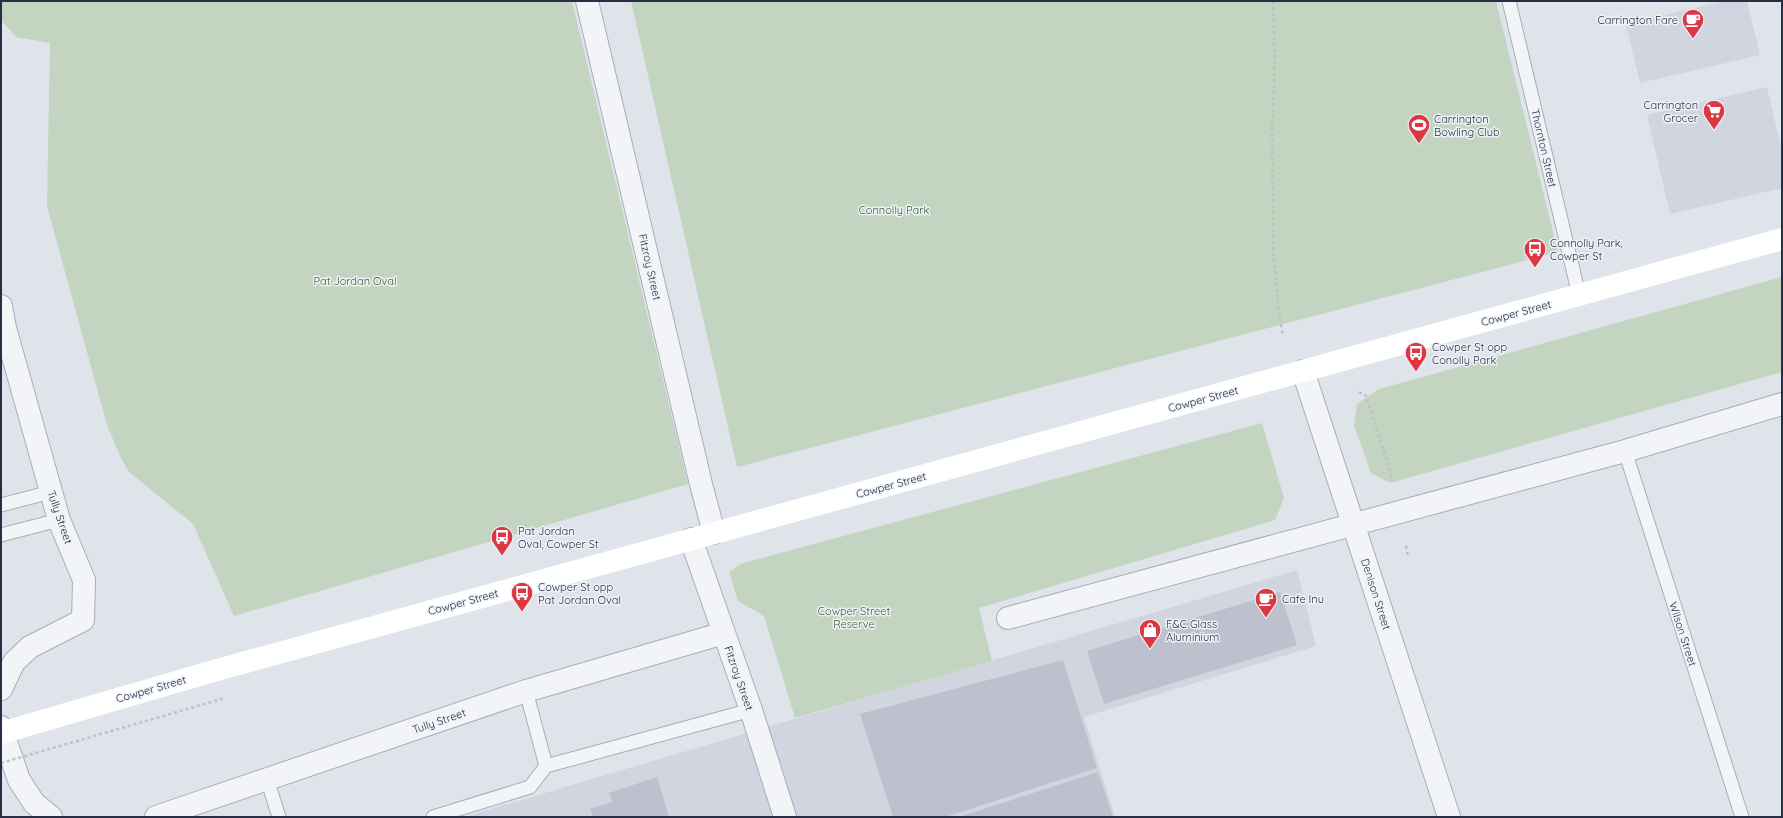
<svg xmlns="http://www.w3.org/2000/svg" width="1783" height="818" viewBox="0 0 1783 818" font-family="Quicksand,sans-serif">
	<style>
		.built { fill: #d1d5df }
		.green { fill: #c3d5c0 }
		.building { fill: #bcc1cd }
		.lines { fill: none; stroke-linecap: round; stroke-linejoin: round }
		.service-casing { stroke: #a8adb8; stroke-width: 15 }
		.minor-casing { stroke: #a8adb8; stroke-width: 24 }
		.path { stroke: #bdc1c9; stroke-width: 2.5; stroke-dasharray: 3 3; stroke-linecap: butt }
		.service { stroke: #f2f4f8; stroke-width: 13 }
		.minor { stroke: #f2f4f8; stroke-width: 22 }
		.secondary { stroke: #fff; stroke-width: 22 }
		.path-bridge { stroke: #bdc1c9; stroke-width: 2.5; stroke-dasharray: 3 3; stroke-linecap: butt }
		.secondary-bridge { stroke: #fff; stroke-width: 22 }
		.labels { text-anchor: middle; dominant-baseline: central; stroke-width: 3; stroke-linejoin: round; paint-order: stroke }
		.poi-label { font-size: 11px; fill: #262f43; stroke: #eff2f7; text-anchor: start }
		.street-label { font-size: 11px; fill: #262f43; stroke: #eff2f7 }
		.park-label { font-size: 11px; fill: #376032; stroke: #eff2f7 }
	</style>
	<rect width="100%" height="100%" fill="#dfe3ea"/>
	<path class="built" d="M 1725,1 L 1747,1 L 1760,55 L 1640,83 L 1626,24 Z
		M 1767,87 L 1782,151 L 1782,188 L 1670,214 L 1647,115 Z
		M 1297,570 L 1316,646 L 1084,717 L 1115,817 L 464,817 Z"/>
	<path class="green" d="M 1,1 L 572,1 L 688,484 L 234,616 L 193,524 L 129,472 L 120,456 L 107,425 L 47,206 L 50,43 L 16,37 L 1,20 Z
		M 631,1 L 1496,1 L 1558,252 L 737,467 Z
		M 1782,277 L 1782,372 L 1390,483 L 1371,473 L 1354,425 L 1357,404 L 1379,389 Z
		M 1262,423 L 1284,498 L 1275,520 L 979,608 L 992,661 L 795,718 L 764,616 L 738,601 L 729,572 L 740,564 Z"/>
	<path class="building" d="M 1280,592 L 1297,645 L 1104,704 L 1087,651 Z
		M 1063,660 L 1097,768 L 945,817 L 893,817 L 860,714 Z
		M 1098,772 L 1113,817 L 959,817 Z
		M 657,777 L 669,817 L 593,817 L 590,809 L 612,802 L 609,793 Z"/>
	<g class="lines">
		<g class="service-casing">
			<path id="service" d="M 1509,1 L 1579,295
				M 1625,451 L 1742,817
				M 1,505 L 51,492
				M 1,535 L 59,520
				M 546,766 L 751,710
				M 267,779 L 279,817
				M 433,817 L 530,787 L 546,766 L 526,691"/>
		</g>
		<g class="minor-casing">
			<path id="minor" d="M 587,1 L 701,484 L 714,533
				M 1,306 L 5,328 L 59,520 L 84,580 L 83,620 L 30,647 L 14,662 L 1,689
				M 1303,371 L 1449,817
				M 691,539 L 751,710 L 785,817
				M 1008,618 L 1625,451 L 1782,404
				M 1,727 L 19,780 L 34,803 L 51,817
				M 156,817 L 526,691 L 724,633"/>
		</g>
		<path class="path" d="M 1273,1 L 1275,59 L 1272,126 L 1273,249 L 1279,312 L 1283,336
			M 1359,392 L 1366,396 L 1393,480
			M 1406,546 L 1408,557"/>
		<use href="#service" class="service"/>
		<use href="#minor" class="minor"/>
		<path class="secondary" d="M 217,670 L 1782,239"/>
		<path class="path-bridge" d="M 1,763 L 225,698"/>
		<path class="secondary-bridge" d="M 1,733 L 217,670"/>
	</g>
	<defs>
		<g id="cafe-pin" transform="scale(1.15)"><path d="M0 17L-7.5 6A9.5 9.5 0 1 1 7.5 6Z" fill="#db3844" stroke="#eff2f7"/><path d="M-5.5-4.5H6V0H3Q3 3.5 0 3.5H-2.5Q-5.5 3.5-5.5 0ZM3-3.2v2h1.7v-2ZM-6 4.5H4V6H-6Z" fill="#fff"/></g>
		<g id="supermarket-pin" transform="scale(1.15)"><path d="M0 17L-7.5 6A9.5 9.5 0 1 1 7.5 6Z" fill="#db3844" stroke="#eff2f7"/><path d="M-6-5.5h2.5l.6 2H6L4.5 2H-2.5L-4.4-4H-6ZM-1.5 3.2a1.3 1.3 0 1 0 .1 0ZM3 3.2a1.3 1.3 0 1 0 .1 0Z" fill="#fff"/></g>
		<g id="stadium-pin" transform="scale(1.15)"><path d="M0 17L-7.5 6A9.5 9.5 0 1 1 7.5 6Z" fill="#db3844" stroke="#eff2f7"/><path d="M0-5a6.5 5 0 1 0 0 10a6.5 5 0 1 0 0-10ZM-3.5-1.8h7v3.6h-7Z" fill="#fff"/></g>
		<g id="bus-pin" transform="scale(1.15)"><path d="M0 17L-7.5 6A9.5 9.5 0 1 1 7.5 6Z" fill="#db3844" stroke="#eff2f7"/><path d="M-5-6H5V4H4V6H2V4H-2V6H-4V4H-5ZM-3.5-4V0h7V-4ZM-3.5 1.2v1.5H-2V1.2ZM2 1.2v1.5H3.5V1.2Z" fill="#fff"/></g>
		<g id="shop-pin" transform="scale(1.15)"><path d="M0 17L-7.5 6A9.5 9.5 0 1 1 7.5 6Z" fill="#db3844" stroke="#eff2f7"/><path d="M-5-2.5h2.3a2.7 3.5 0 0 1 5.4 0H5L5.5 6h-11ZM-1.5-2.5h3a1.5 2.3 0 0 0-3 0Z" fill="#fff"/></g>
	</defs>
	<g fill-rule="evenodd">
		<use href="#cafe-pin" x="1693" y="20"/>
		<use href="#supermarket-pin" x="1714" y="111"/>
		<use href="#stadium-pin" x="1419" y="125"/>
		<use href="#bus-pin" x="1535" y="249"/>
		<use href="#bus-pin" x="1416" y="353"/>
		<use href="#bus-pin" x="502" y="537"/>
		<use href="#bus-pin" x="522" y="593"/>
		<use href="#cafe-pin" x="1266" y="599"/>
		<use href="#shop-pin" x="1150" y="630"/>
	</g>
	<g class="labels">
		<g class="poi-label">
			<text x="1678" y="20" text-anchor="end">Carrington Fare</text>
			<text x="1698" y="105" text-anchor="end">Carrington<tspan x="1698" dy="13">Grocer</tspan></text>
			<text x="1434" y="119">Carrington<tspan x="1434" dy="13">Bowling Club</tspan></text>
			<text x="1550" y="243">Connolly Park,<tspan x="1550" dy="13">Cowper St</tspan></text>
			<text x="1432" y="347">Cowper St opp<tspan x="1432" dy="13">Conolly Park</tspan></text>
			<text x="518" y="531">Pat Jordan<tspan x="518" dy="13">Oval, Cowper St</tspan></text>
			<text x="538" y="587">Cowper St opp<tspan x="538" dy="13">Pat Jordan Oval</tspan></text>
			<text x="1282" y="599">Cafe Inu</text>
			<text x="1166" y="624">F&amp;C Glass<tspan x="1166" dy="13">Aluminium</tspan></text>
		</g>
		<g class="street-label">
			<text transform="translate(1544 148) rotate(77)">Thornton Street</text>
			<text transform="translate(650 267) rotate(77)">Fitzroy Street</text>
			<text transform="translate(1516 313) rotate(-15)">Cowper Street</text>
			<text transform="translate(1203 399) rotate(-15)">Cowper Street</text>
			<text transform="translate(891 485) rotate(-15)">Cowper Street</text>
			<text transform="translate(60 517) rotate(71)">Tully Street</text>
			<text transform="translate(1376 594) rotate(72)">Denison Street</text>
			<text transform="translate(463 602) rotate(-15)">Cowper Street</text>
			<text transform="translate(1683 634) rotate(72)">Wilson Street</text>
			<text transform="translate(739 678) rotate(71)">Fitzroy Street</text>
			<text transform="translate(151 689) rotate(-16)">Cowper Street</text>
			<text transform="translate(439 721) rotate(-19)">Tully Street</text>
		</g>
		<g class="park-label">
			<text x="894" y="210">Connolly Park</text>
			<text x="355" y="281">Pat Jordan Oval</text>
			<text x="854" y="611">Cowper Street<tspan x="854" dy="13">Reserve</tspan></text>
		</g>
	</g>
	<rect width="1783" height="818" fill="none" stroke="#262f43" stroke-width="4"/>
</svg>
